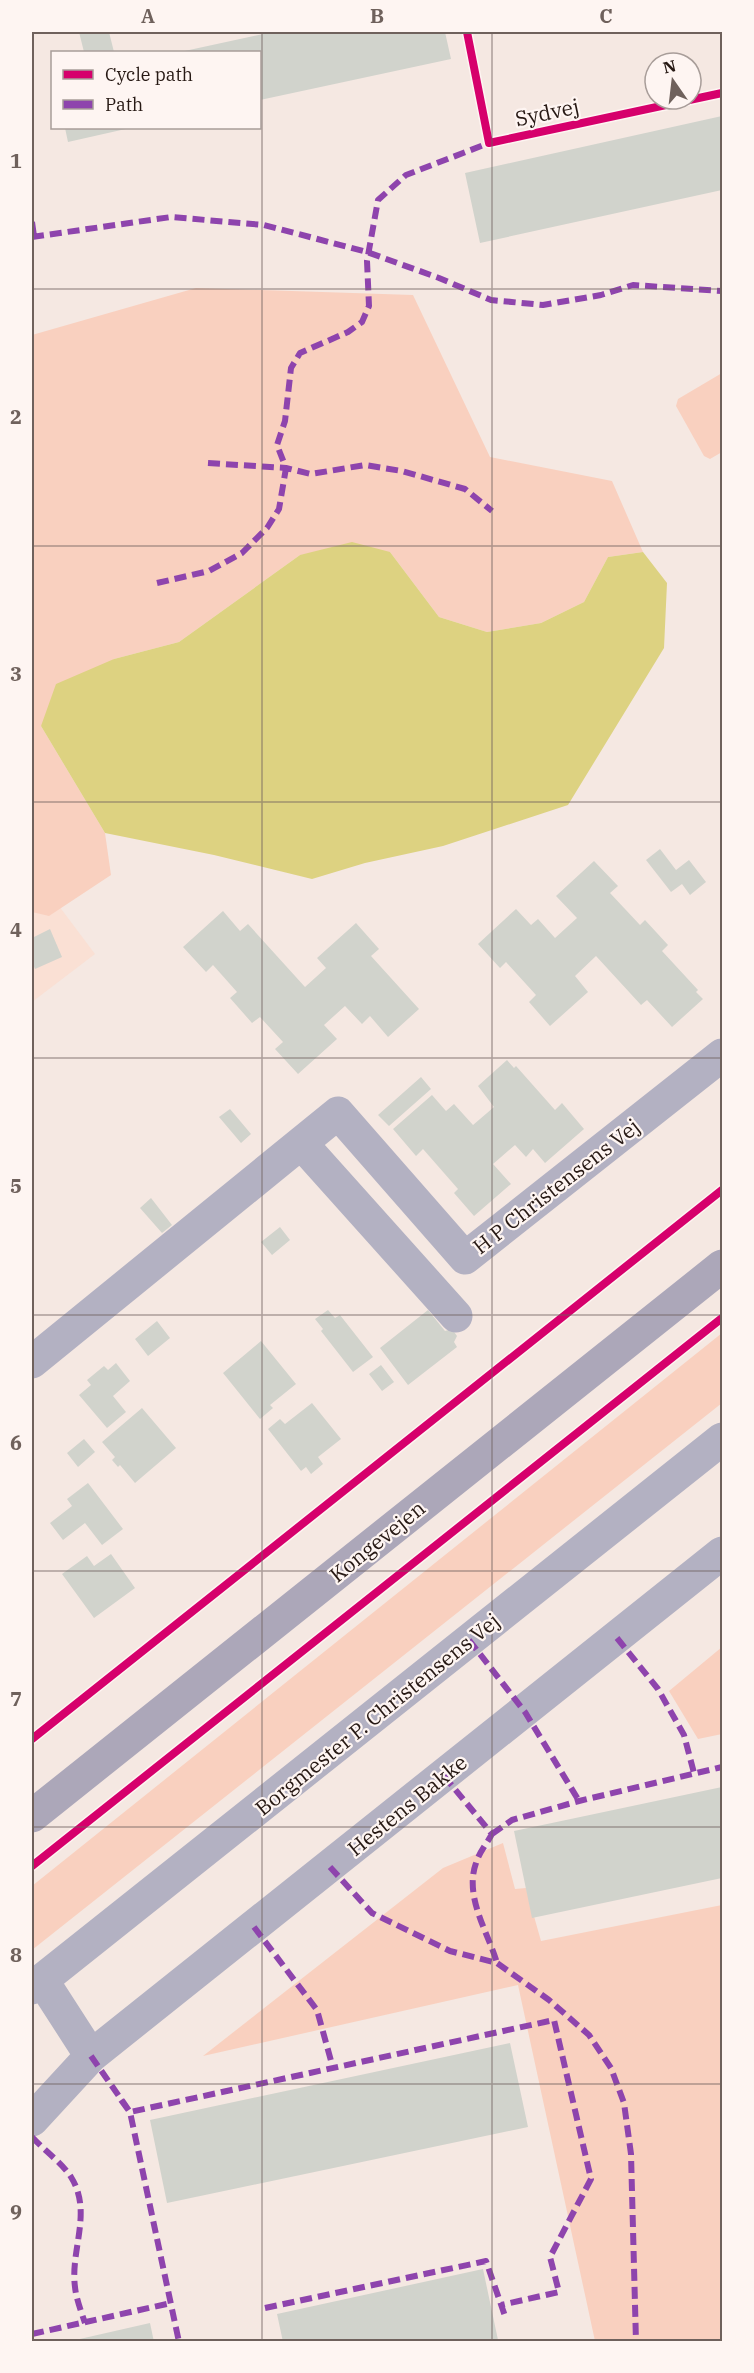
<svg xmlns="http://www.w3.org/2000/svg" width="754" height="2373" viewBox="0 0 754 2373" font-family="'IBM Plex Serif',serif">
	<style>
		.built { fill: #fae0d4 }
		.green { fill: #f9d0bf }
		.water { fill: #ddd281 }
		.building { fill: #d1d3cc }
		.lines { fill: none; stroke-linecap: round; stroke-linejoin: round }
		.minor { stroke: #b3b1c2; stroke-width: 33 }
		.primary { stroke: #aca7b9; stroke-width: 33 }
		.quiet { stroke: #8e44ad; stroke-width: 6; stroke-dasharray: 12 6; stroke-linecap: butt }
		.cycleway-casing { stroke: #fef5f2; stroke-width: 11 }
		.cycleway { stroke: #d6006c; stroke-width: 8 }
		.grid { fill: none; stroke: #6f615c; stroke-width: 1.5; stroke-opacity: 0.55 }
		.labels { text-anchor: middle; dominant-baseline: central; stroke-width: 4.5; stroke-linejoin: round; paint-order: stroke }
		.street-label { font-size: 21px; fill: #271914; stroke: #fef5f2 }
		.neatline { fill: none; stroke: #6f615c; stroke-width: 2 }
		.grid-label { font-size: 20px; text-anchor: middle; font-weight: bold; fill: #6f615c }
	</style>
	<rect width="100%" height="100%" fill="#f5e8e2"/>
	<path class="built" d="M 32,887 L 47,890 L 95,954 L 32,1002 Z"/>
	<path class="green" d="M 196,288 L 413,295 L 490,457 L 612,481 L 643,552 L 608,557 L 584,602 L 541,623 L 487,632 L 439,617 L 390,552 L 300,555 L 179,642 L 114,659 L 41,726 L 105,833 L 111,875 L 49,916 L 32,912 L 32,335 Z
		M 722,373 L 722,452 L 710,459 L 704,456 L 676,406 L 678,399 Z
		M 722,1333 L 722,1403 L 32,1950 L 32,1886 Z
		M 722,1647 L 722,1734 L 698,1739 L 669,1691 Z
		M 503,1843 L 515,1889 L 526,1888 L 541,1941 L 722,1905 L 722,2341 L 595,2341 L 518,1985 L 203,2056 L 443,1868 Z"/>
	<path class="water" d="M 352,542 L 390,552 L 439,617 L 487,632 L 541,623 L 584,602 L 608,557 L 643,552 L 667,583 L 664,648 L 568,805 L 443,846 L 365,863 L 312,879 L 214,855 L 105,833 L 41,726 L 56,684 L 114,659 L 179,642 L 300,555 Z"/>
	<path class="building" d="M 79,32 L 109,32 L 114,52 L 84,52 Z
		M 272,32 L 445,32 L 451,59 L 260,100 L 260,52 L 180,52 Z
		M 722,116 L 722,190 L 480,243 L 465,173 Z
		M 65,128 L 130,128 L 68,142 Z
		M 660,849 L 676,870 L 689,860 L 706,882 L 690,895 L 682,884 L 671,892 L 646,860 Z
		M 594,861 L 618,886 L 610,893 L 640,925 L 645,920 L 668,945 L 662,951 L 698,990 L 696,992 L 703,999 L 672,1027 L 647,1000 L 641,1005 L 596,956 L 575,976 L 588,992 L 550,1026 L 529,1002 L 536,995 L 506,962 L 500,968 L 478,944 L 516,909 L 531,925 L 538,919 L 555,938 L 577,918 L 556,896 Z
		M 223,911 L 240,931 L 248,924 L 305,987 L 326,968 L 317,958 L 356,923 L 379,949 L 371,956 L 419,1009 L 388,1037 L 370,1016 L 362,1024 L 345,1006 L 324,1025 L 337,1039 L 298,1074 L 275,1049 L 283,1042 L 260,1017 L 252,1023 L 230,998 L 237,992 L 213,965 L 206,972 L 183,947 Z
		M 50,929 L 62,957 L 35,969 L 32,962 L 32,938 Z
		M 507,1060 L 514,1068 L 516,1066 L 555,1110 L 562,1103 L 584,1129 L 545,1163 L 533,1149 L 526,1157 L 515,1145 L 493,1164 L 511,1184 L 474,1216 L 454,1193 L 458,1189 L 423,1149 L 416,1156 L 393,1129 L 432,1095 L 446,1111 L 454,1104 L 473,1125 L 494,1107 L 478,1086 Z
		M 421,1077 L 431,1089 L 389,1126 L 378,1115 Z
		M 230,1109 L 251,1134 L 241,1143 L 219,1117 Z
		M 151,1198 L 172,1225 L 162,1233 L 140,1208 Z
		M 280,1227 L 290,1240 L 272,1255 L 261,1242 Z
		M 328,1310 L 335,1318 L 340,1315 L 373,1357 L 353,1372 L 321,1331 L 323,1329 L 315,1319 Z
		M 428,1310 L 445,1331 L 452,1329 L 457,1336 L 454,1342 L 457,1347 L 408,1385 L 380,1348 Z
		M 157,1321 L 170,1338 L 148,1356 L 135,1339 Z
		M 261,1341 L 296,1384 L 270,1405 L 273,1408 L 260,1419 L 223,1373 Z
		M 116,1363 L 130,1381 L 113,1396 L 126,1412 L 107,1428 L 79,1395 L 91,1385 L 87,1380 L 104,1366 L 108,1370 Z
		M 381,1365 L 394,1382 L 382,1391 L 369,1374 Z
		M 312,1403 L 341,1439 L 318,1457 L 323,1464 L 311,1474 L 306,1467 L 301,1471 L 268,1429 L 280,1419 L 285,1424 Z
		M 142,1408 L 176,1448 L 135,1483 L 120,1465 L 118,1467 L 112,1460 L 115,1457 L 102,1442 Z
		M 84,1439 L 95,1452 L 78,1467 L 67,1453 Z
		M 88,1483 L 123,1529 L 102,1545 L 85,1523 L 63,1540 L 50,1523 L 72,1506 L 67,1499 Z
		M 111,1554 L 135,1588 L 94,1618 L 62,1574 L 87,1556 L 94,1566 Z
		M 722,1787 L 722,1878 L 532,1918 L 514,1831 Z
		M 510,2043 L 528,2127 L 167,2203 L 150,2120 Z
		M 483,2269 L 498,2340 L 490,2342 L 283,2342 L 277,2314 Z
		M 150,2323 L 154,2342 L 71,2342 L 71,2341 Z"/>
	<g class="lines">
		<path class="minor" d="M 301,1143 L 456,1316
			M 32,1362 L 338,1113 L 465,1258 L 722,1055
			M 42,1980 L 91,2056
			M 32,1988 L 722,1439
			M 32,2120 L 91,2056 L 722,1553"/>
		<path class="primary" d="M 32,1816 L 722,1266"/>
		<path class="quiet" d="M 32,222 L 34,236
			M 32,237 L 171,217 L 264,225 L 367,252 L 439,278 L 491,300 L 543,305 L 601,295 L 633,285 L 722,291
			M 208,463 L 286,468 L 311,474 L 365,465 L 402,471 L 465,489 L 492,511
			M 157,583 L 209,571 L 242,553 L 267,528 L 279,509 L 286,468 L 277,445 L 285,421 L 291,368 L 300,353 L 348,332 L 362,322 L 369,306 L 367,261 L 378,200 L 406,175 L 489,143
			M 617,1638 L 658,1689 L 684,1735 L 694,1773
			M 469,1640 L 525,1712 L 579,1801
			M 444,1776 L 492,1834 C 487,1843 479,1853 476,1863 C 464,1897 488,1932 497,1963
			M 492,1834 L 512,1820 L 579,1801 L 722,1767
			M 330,1867 L 372,1913 L 450,1951 L 497,1963 L 549,2000 L 589,2035 L 611,2068 L 624,2103 L 631,2154 L 636,2342
			M 254,1927 L 317,2010 L 333,2068
			M 91,2056 L 130,2112 L 179,2342
			M 121,2100 L 130,2112 L 554,2020 L 591,2179 L 550,2257 L 559,2292 L 501,2305
			M 32,2137 C 43,2149 63,2164 71,2177 C 93,2212 70,2250 75,2287 C 76,2298 81,2311 85,2323
			M 265,2308 L 486,2261 L 505,2316
			M 32,2334 L 171,2303"/>
		<g class="cycleway-casing">
			<path id="cycleway" d="M 467,32 L 489,143 L 722,93
				M 32,1739 L 722,1190
				M 32,1866 L 722,1318"/>
		</g>
		<use href="#cycleway" class="cycleway"/>
	</g>
	<path class="grid" d="M 262,32 L 262,2342M 492,32 L 492,2342M 32,289 L 722,289M 32,546 L 722,546M 32,802 L 722,802M 32,1058 L 722,1058M 32,1315 L 722,1315M 32,1571 L 722,1571M 32,1827 L 722,1827M 32,2084 L 722,2084"/>
	<g class="labels">
		<g class="street-label">
			<text transform="translate(547 112) rotate(-12)">Sydvej</text>
			<text transform="translate(556 1186) rotate(-38)">H P Christensens Vej</text>
			<text transform="translate(377 1541) rotate(-39)">Kongevejen</text>
			<text transform="translate(377 1714) rotate(-39)">Borgmester P. Christensens Vej</text>
			<text transform="translate(407 1805) rotate(-39)">Hestens Bakke</text>
		</g>
	</g>
	<rect width="754" height="2373" fill="none" stroke="#fef5f2" stroke-width="66"/>
	<rect x="51" y="51" width="210" height="78" fill="#fef5f2" stroke="#a89d99" stroke-width="1.5"/>
	<rect x="63" y="70" width="30" height="9" fill="#d6006c" stroke="#a89d99" stroke-width="1.5"/>
	<text x="105" y="81" font-size="18" fill="#271914">Cycle path</text>
	<rect x="63" y="100" width="30" height="9" fill="#8e44ad" stroke="#a89d99" stroke-width="1.5"/>
	<text x="105" y="111" font-size="18" fill="#271914">Path</text>
	<g transform="translate(673 81) rotate(346)"><circle r="28" fill="#fef5f2" stroke="#a89d99" stroke-width="1.5"/>
	<path d="M0-4.5L10 22L0 15L-10 22Z" fill="#6f615c"/>
	<text y="-9" font-size="16" font-weight="bold" text-anchor="middle" fill="#271914">N</text>
	</g>
	<rect x="33" y="33" width="688" height="2307" class="neatline"/>
	<g class="grid-label">
		<text x="148" y="23">A</text>
		<text x="377" y="23">B</text>
		<text x="606" y="23">C</text>
		<text x="16" y="168">1</text>
		<text x="16" y="424">2</text>
		<text x="16" y="681">3</text>
		<text x="16" y="937">4</text>
		<text x="16" y="1193">5</text>
		<text x="16" y="1450">6</text>
		<text x="16" y="1706">7</text>
		<text x="16" y="1962">8</text>
		<text x="16" y="2219">9</text>
	</g>
</svg>
